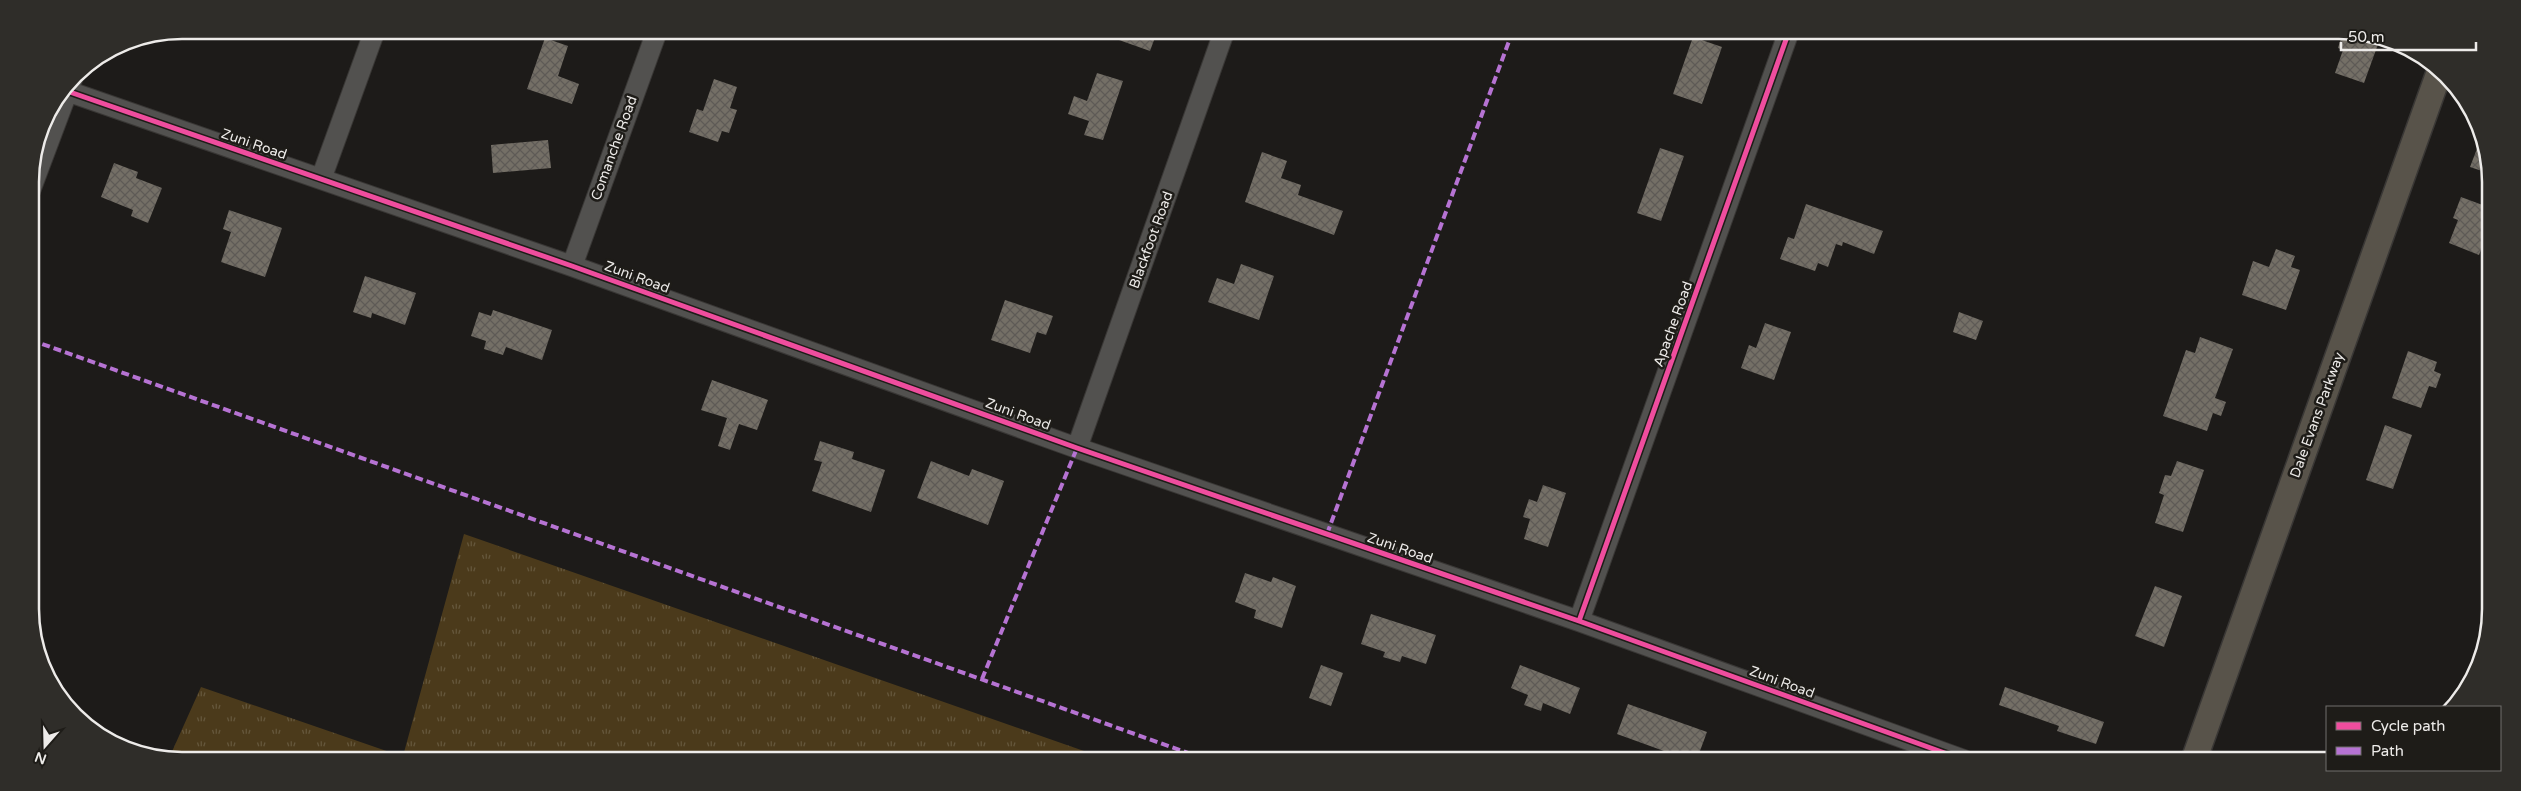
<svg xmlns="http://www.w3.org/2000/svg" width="2521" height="791" viewBox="0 0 2521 791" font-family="'Varela Round',sans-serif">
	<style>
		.grass { fill: url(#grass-tufts) }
		.building { fill: url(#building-cross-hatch) }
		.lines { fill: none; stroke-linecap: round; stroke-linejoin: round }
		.minor-casing { stroke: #393735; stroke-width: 22 }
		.major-casing { stroke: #393735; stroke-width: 28 }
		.minor { stroke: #52514f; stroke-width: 20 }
		.major { stroke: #58534a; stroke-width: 25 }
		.quiet { stroke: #b673d3; stroke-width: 4; stroke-dasharray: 8 4; stroke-linecap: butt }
		.cycleway-casing { stroke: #1e1c18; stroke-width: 8 }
		.cycleway { stroke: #ef4d9e; stroke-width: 5 }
		.labels { text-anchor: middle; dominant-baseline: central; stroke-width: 5; stroke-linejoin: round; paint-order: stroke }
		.street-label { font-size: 14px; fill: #edebe9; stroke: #1e1c18 }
		.rim { fill: none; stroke: #edebe9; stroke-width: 2.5 }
	</style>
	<defs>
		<pattern id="grass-tufts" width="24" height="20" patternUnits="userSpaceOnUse" patternTransform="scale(1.25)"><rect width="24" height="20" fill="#4b3a1b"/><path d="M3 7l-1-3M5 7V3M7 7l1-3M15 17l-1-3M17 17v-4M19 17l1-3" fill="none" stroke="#65573c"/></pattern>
		<pattern id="building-cross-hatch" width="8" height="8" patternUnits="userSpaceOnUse" patternTransform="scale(1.25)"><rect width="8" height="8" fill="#746f66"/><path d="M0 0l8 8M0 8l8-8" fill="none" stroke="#5e5a56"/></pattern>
	</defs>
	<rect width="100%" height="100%" fill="#1d1b19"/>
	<path class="grass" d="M 464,534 L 1104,758 L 403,756 Z
		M 201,687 L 401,756 L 170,756 Z"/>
	<path class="building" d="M 1102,32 L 1157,32 L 1150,51 L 1102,34 Z
		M 2342,35 L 2381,36 L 2364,83 L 2335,73 L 2343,50 L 2338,48 Z
		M 1693,37 L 1722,47 L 1702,104 L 1673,94 Z
		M 545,38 L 568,46 L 558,76 L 579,84 L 572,104 L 527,89 Z
		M 1097,73 L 1123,81 L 1103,140 L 1084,135 L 1089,121 L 1068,114 L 1074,96 L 1087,101 Z
		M 714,79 L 737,87 L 730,108 L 737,110 L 729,133 L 722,131 L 718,142 L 689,132 L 697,109 L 703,111 Z
		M 2481,138 L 2488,152 L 2488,173 L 2470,167 Z
		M 548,140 L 551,168 L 493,173 L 491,145 Z
		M 1660,148 L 1684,156 L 1661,221 L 1637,213 Z
		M 1262,152 L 1287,161 L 1281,178 L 1301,185 L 1298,195 L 1343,211 L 1334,235 L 1245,202 Z
		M 114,163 L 138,172 L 136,178 L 162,188 L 148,223 L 131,216 L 133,210 L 101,197 Z
		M 2461,197 L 2488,207 L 2488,231 L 2479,255 L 2449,243 L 2458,220 L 2453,218 Z
		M 1806,204 L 1883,231 L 1874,254 L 1843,242 L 1842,246 L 1836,244 L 1828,267 L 1818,263 L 1815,271 L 1780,259 L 1788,237 L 1794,239 Z
		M 229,210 L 282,228 L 265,277 L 221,262 L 231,232 L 223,229 Z
		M 2276,249 L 2295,256 L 2291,267 L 2300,270 L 2286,310 L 2242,295 L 2253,261 L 2269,267 Z
		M 1241,264 L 1274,276 L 1259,320 L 1208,302 L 1217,278 L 1234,284 Z
		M 365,276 L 416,293 L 405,325 L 372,313 L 371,318 L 353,312 Z
		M 1005,300 L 1053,316 L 1046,335 L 1037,332 L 1030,353 L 991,340 Z
		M 493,310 L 552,330 L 542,360 L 506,347 L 503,355 L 484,349 L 486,341 L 471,336 L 479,312 L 491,316 Z
		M 1959,312 L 1983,321 L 1976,340 L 1953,332 Z
		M 1765,323 L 1791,332 L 1774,380 L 1741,368 L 1749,345 L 1756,348 Z
		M 2200,337 L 2233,349 L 2215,398 L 2226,402 L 2221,416 L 2213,413 L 2207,431 L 2163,416 L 2186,350 L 2195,353 Z
		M 2408,351 L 2437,362 L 2434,371 L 2441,374 L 2436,388 L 2429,386 L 2421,408 L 2392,398 Z
		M 712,380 L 768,400 L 757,430 L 739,424 L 730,450 L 718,446 L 727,418 L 701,410 Z
		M 2385,425 L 2412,435 L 2393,489 L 2366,480 Z
		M 820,441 L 854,452 L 852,459 L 885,470 L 871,512 L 812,491 L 822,462 L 814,460 Z
		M 931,461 L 969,476 L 972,469 L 1004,481 L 988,525 L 917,498 Z
		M 2177,461 L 2204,470 L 2183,532 L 2155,523 L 2164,495 L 2159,493 L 2165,475 L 2171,476 Z
		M 1543,485 L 1566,493 L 1548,547 L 1524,539 L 1530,519 L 1523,517 L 1529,499 L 1537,502 Z
		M 1245,573 L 1271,582 L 1273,577 L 1296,586 L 1282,628 L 1254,618 L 1256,610 L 1235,602 Z
		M 2155,586 L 2182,596 L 2164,647 L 2135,636 Z
		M 1371,614 L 1436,635 L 1426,664 L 1402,656 L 1400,662 L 1383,657 L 1385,652 L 1361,644 Z
		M 1321,665 L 1343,673 L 1331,706 L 1309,698 Z
		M 1520,665 L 1580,688 L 1570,714 L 1543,703 L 1541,711 L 1524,705 L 1528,695 L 1511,688 Z
		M 2005,687 L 2104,722 L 2096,744 L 2057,731 L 2059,726 L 1999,705 Z
		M 1628,704 L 1707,732 L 1697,759 L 1686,759 L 1617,734 Z"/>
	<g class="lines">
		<g class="minor-casing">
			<path id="minor" d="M 64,90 L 572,266 L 1077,448 L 1579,621 L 1964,760
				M 321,179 L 375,30
				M 30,191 L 74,74
				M 572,266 L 657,31
				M 1077,448 L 1224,32
				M 1579,621 L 1788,34"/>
		</g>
		<g class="major-casing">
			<path id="major" d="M 2194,760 L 2440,70"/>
		</g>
		<use href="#minor" class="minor"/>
		<use href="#major" class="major"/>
		<path class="quiet" d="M 31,340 L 1202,758
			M 1327,534 L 1512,33
			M 982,679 L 1077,448"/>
		<g class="cycleway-casing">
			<path id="cycleway" d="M 64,90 L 572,266 L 1077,448 L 1579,621 L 1964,760
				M 1579,621 L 1788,34"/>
		</g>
		<use href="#cycleway" class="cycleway"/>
	</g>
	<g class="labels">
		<g class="street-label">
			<text transform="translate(254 144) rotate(19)">Zuni Road</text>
			<text transform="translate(614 148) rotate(-70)">Comanche Road</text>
			<text transform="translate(1151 240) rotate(-70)">Blackfoot Road</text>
			<text transform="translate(637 277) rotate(20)">Zuni Road</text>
			<text transform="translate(1673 324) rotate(-70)">Apache Road</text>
			<text transform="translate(1018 414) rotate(20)">Zuni Road</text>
			<text transform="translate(2317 415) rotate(-70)">Dale Evans Parkway</text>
			<text transform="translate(1400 548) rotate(19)">Zuni Road</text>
			<text transform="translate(1782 682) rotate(20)">Zuni Road</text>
		</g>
	</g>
	<path d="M0 0H2521V791H0ZM182 39H2339A143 143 0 0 1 2482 182V609A143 143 0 0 1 2339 752H182A143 143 0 0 1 39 609V182A143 143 0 0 1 182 39Z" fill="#2f2d29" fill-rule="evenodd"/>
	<path class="rim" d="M182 39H2339A143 143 0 0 1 2482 182V609A143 143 0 0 1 2339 752H182A143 143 0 0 1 39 609V182A143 143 0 0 1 182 39Z"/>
	<rect x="2326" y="706" width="175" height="65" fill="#1e1c18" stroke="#716f6c"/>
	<rect x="2336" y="722" width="25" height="8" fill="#ef4d9e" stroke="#716f6c"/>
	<text x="2371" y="731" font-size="15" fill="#edebe9">Cycle path</text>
	<rect x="2336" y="747" width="25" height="8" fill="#b673d3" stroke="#716f6c"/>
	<text x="2371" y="756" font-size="15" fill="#edebe9">Path</text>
	<g transform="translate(45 746) rotate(200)" stroke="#1e1c18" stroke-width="4" paint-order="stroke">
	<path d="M0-4L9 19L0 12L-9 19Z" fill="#edebe9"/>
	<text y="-8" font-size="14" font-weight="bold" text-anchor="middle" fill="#edebe9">N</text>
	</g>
	<path d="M2341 42v8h135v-8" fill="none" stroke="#edebe9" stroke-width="2.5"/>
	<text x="2348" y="42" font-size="15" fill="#edebe9" stroke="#1e1c18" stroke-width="4" paint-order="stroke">50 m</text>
</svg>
